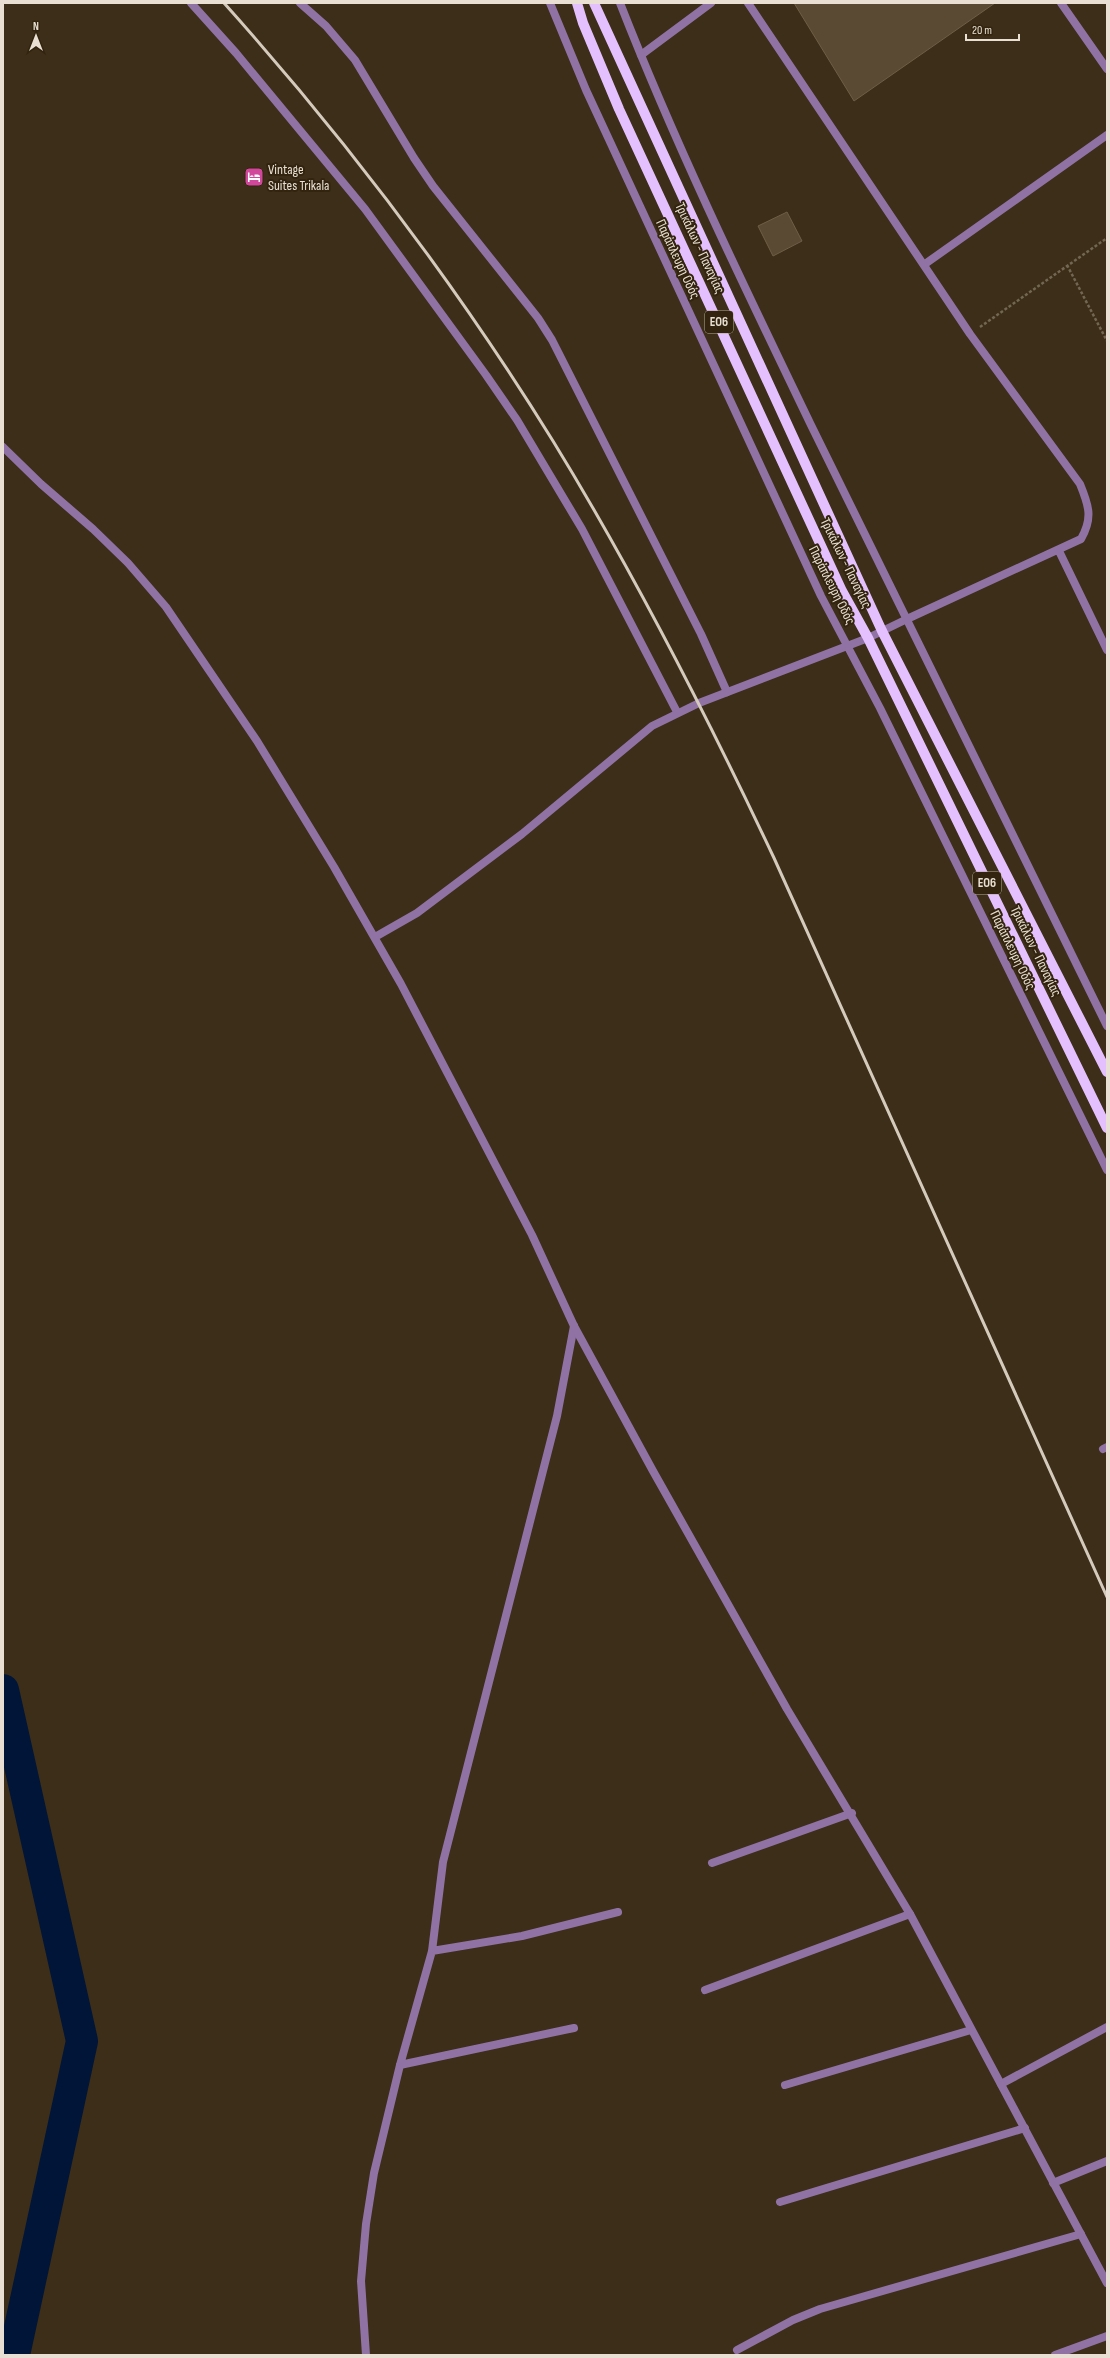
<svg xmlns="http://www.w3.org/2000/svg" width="1110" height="2358" viewBox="0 0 1110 2358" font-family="'Sofia Sans Condensed',sans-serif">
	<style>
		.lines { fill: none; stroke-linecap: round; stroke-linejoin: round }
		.river { stroke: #011538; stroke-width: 32 }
		.building { fill: #5a4a34; stroke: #6f5e47 }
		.path { stroke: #736753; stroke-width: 2.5; stroke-dasharray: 3 2; stroke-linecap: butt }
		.service { stroke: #9172a5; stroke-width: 8 }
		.minor { stroke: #9172a5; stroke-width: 8 }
		.tertiary { stroke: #9172a5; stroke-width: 8 }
		.primary { stroke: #e5c0fe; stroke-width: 10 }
		.rail { stroke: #d5cbbd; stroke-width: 3 }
		.labels { text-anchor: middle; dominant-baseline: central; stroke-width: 4; stroke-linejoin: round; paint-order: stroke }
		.shield { fill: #32240e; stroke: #b2a898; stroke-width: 1 }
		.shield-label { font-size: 13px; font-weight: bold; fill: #e9e0d3 }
		.poi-label { font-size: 14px; fill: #e9e0d3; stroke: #32240e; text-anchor: start }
		.street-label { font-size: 14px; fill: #e9e0d3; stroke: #32240e }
	</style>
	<rect width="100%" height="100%" fill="#3c2e18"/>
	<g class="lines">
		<path class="river" d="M 3,1690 L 82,2041 L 14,2355"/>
	</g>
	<path class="building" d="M 794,3 L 995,3 L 854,101 Z
		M 787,212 L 802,241 L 773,256 L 758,226 Z"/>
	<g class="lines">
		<path class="path" d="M 1067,265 L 1107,341
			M 980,327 L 1107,238"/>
		<path class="service" d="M 1061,3 L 1107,69
			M 641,55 L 711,3
			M 925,264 L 1107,135
			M 1103,1449 L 1107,1447"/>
		<path class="minor" d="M 191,3 L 236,53 L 365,209 L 486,375 L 517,420 L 582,529 L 677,712
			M 300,3 L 326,26 L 355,60 L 414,158 L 433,186 L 538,318 L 552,340 L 701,634 L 727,692
			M 748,3 L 970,334 L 1080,484 C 1089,506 1093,518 1081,539 L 907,619
			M 1059,551 L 1107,650
			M 712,1863 L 852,1813
			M 432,1951 L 522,1936 L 618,1912
			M 705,1990 L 910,1914
			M 400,2065 L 574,2028
			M 1001,2084 L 1107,2027
			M 785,2085 L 971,2030
			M 1053,2183 L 1107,2161
			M 780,2202 L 1025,2128
			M 737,2350 L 793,2320 L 820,2309 L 1081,2234
			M 366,2355 L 361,2281 L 366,2224 L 374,2173 L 400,2065 L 432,1951 L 443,1862 L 557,1416 L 574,1326
			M 1055,2355 L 1107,2336"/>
		<path class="tertiary" d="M 550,3 L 586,90 L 821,596 L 880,708 L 1107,1170
			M 620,3 C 676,146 743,284 810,423 C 908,625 1009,825 1107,1026
			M 3,447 L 41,484 L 93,529 L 128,563 L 166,607 L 257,741 L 334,867 L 401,984 L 532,1235 L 574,1326 L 653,1471 L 787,1709 L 910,1914 L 1107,2283
			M 375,937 L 417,913 L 522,834 L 652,726 L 699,703 L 868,638 L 907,619"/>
		<path class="primary" d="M 577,3 L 583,23 L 619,109 L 842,591 L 868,638 L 1107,1128
			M 594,3 L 882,631 L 1107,1072"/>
		<path class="rail" d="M 224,3 C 346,139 457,286 553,441 C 636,576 707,716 774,858 L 1107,1597"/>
	</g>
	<defs>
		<g id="hotel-square" transform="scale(1)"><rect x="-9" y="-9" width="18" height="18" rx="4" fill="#d1479c" stroke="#32240e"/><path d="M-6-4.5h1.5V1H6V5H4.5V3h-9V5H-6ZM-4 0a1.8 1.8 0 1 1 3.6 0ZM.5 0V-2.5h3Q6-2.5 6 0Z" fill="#fff"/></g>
	</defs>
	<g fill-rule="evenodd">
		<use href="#hotel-square" x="254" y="177"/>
	</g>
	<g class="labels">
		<g class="shield">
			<rect x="705" y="311" width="28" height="22" rx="3"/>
			<rect x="973" y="872" width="28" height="22" rx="3"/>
		</g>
		<g class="shield-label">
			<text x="719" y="322">ΕΟ6</text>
			<text x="987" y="883">ΕΟ6</text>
		</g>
		<g class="poi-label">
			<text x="268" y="169">Vintage<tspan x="268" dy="16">Suites Trikala</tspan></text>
		</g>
		<g class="street-label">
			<text transform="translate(700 248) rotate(65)">Τρικάλων - Παναγίας</text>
			<text transform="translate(678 259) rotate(65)">Παράπλευρη Οδός</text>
			<text transform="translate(846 563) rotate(64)">Τρικάλων - Παναγίας</text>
			<text transform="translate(832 585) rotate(63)">Παράπλευρη Οδός</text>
			<text transform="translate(1013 950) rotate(64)">Παράπλευρη Οδός</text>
			<text transform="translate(1036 951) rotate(64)">Τρικάλων - Παναγίας</text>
		</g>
	</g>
	<rect width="1110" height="2358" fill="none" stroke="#e9e0d3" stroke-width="8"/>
	<g transform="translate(36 36)" stroke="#32240e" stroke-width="3" paint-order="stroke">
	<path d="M0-3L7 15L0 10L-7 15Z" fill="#e9e0d3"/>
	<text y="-6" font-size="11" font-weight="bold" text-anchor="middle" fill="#e9e0d3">N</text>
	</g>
	<path d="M966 34v6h53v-6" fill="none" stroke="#e9e0d3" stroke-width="2"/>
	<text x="972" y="34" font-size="12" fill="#e9e0d3" stroke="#32240e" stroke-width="3" paint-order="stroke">20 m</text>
</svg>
